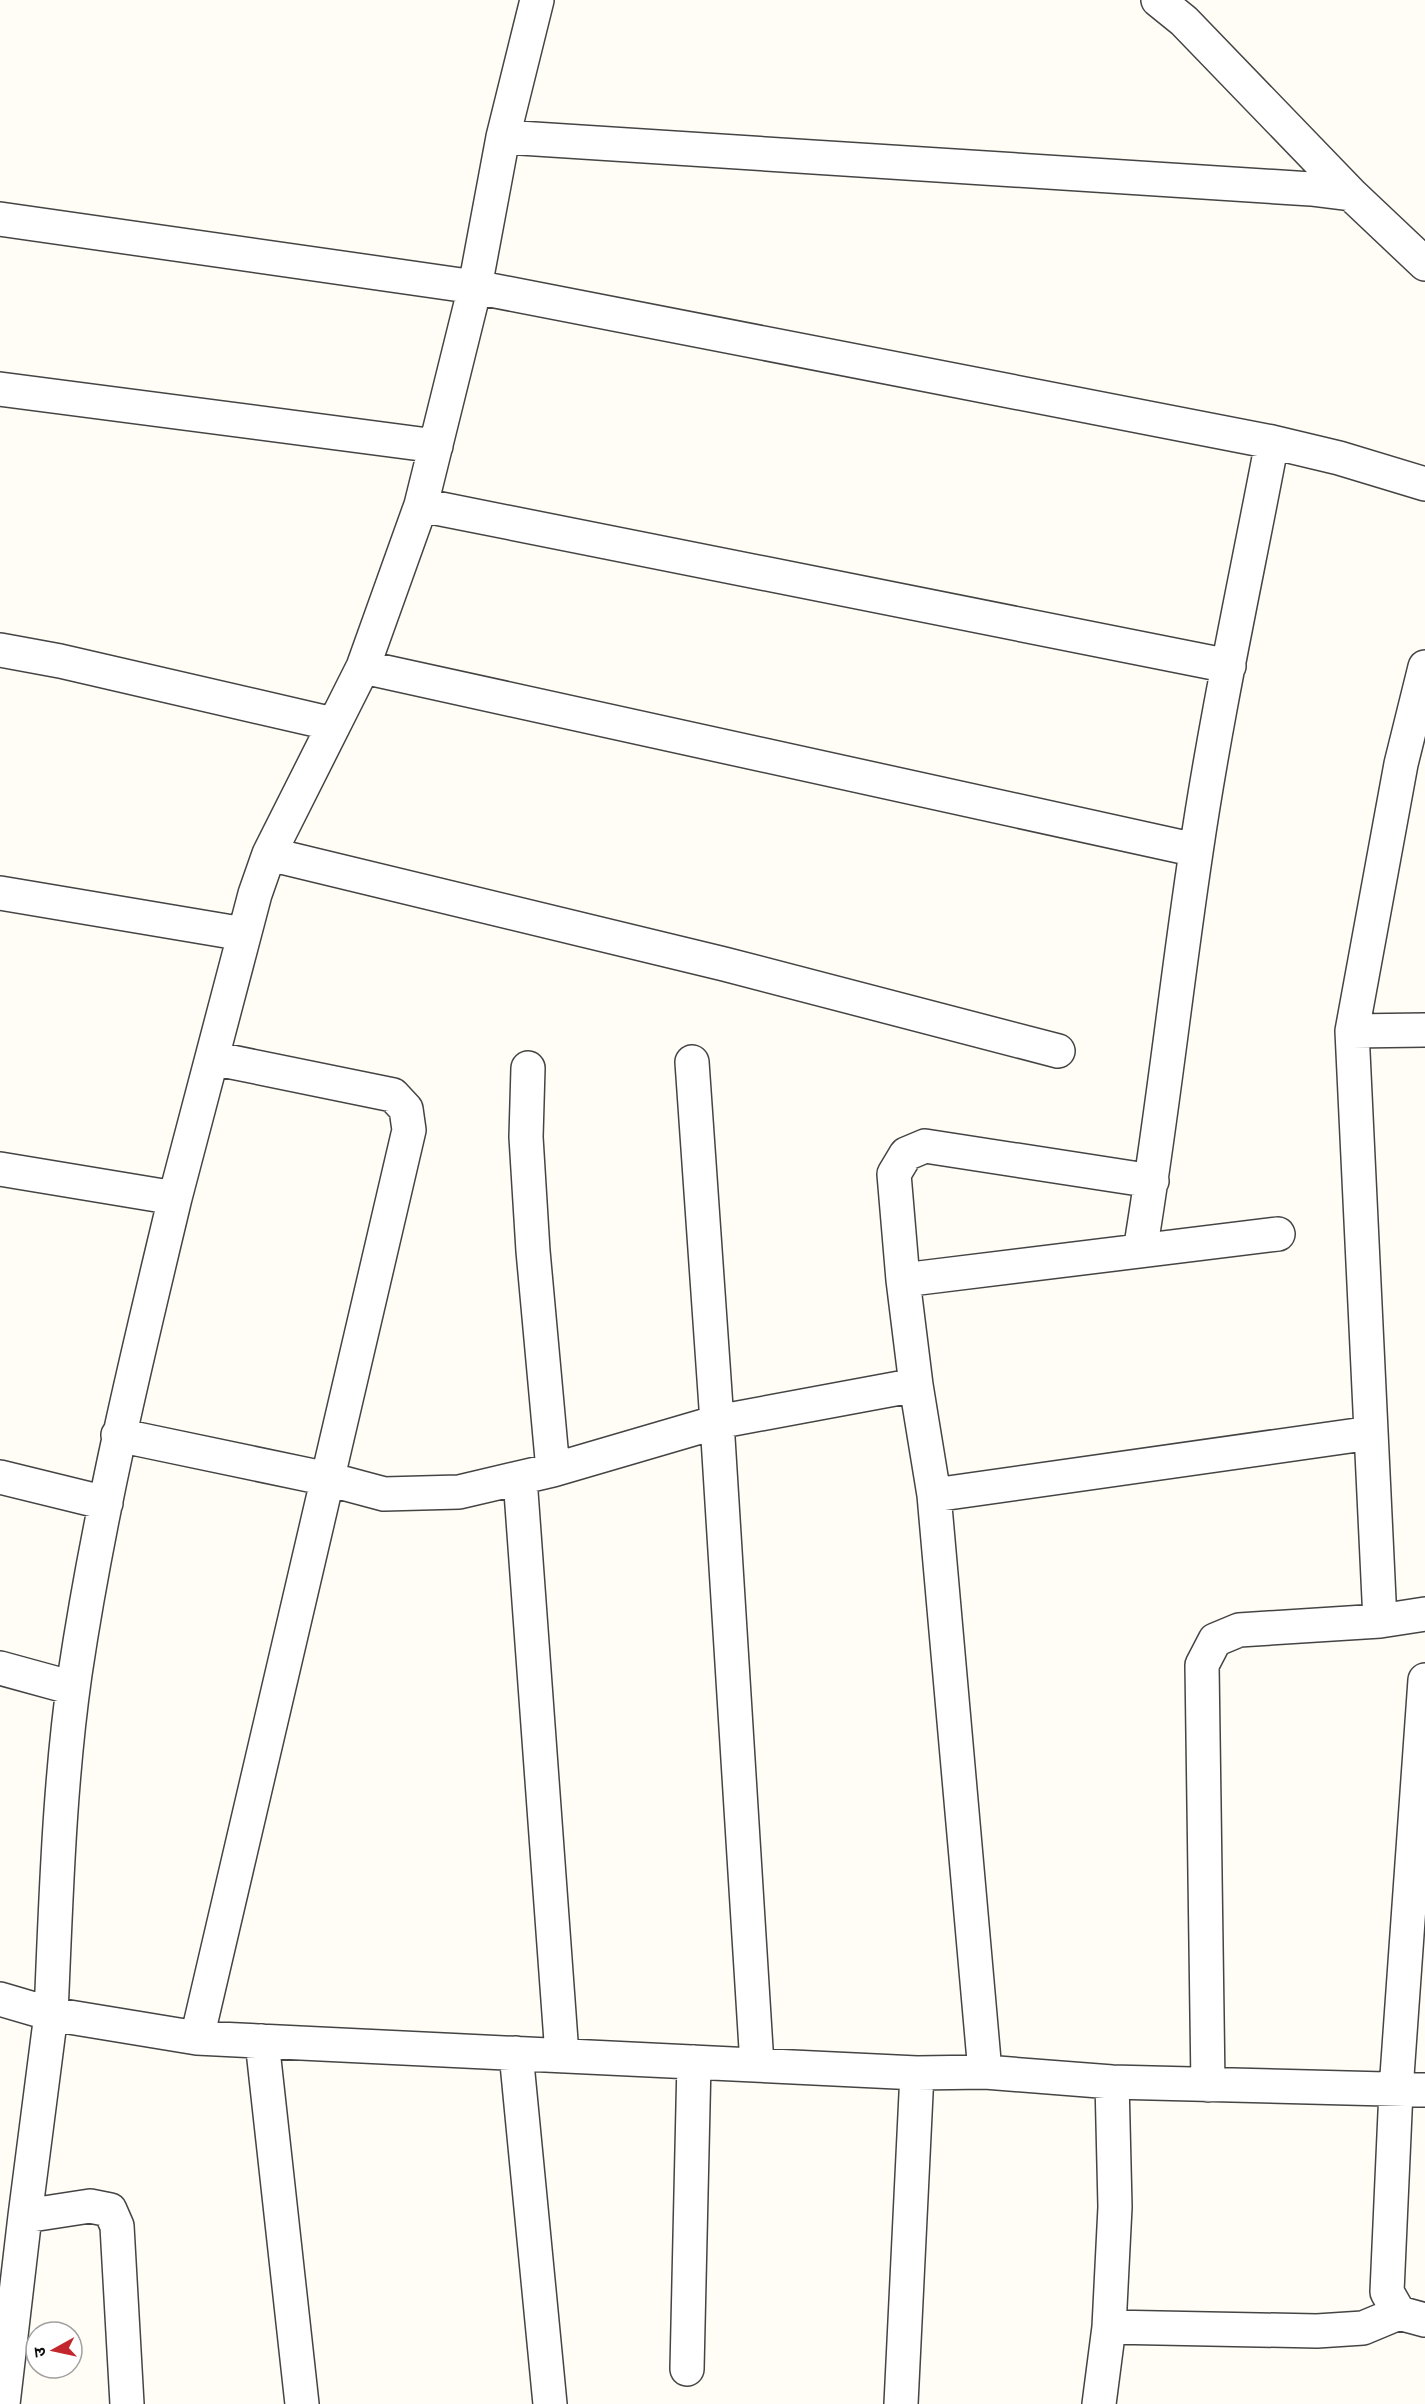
<svg xmlns="http://www.w3.org/2000/svg" width="1425" height="2404" viewBox="0 0 1425 2404" font-family="'Playfair Display','Noto Sans Devanagari',serif">
	<style>
		.lines { fill: none; stroke-linecap: round; stroke-linejoin: round }
		.minor-casing { stroke: #444; stroke-width: 36 }
		.minor { stroke: #fff; stroke-width: 33 }
	</style>
	<rect width="100%" height="100%" fill="#fffdf5"/>
	<g class="lines">
		<g class="minor-casing">
			<path id="minor" d="M 537,0 L 503,137 L 475,287 L 1272,442 L 1339,458 L 1425,484
				M 1158,0 L 1184,21 L 1351,194
				M 503,137 L 1311,189 L 1351,194 L 1425,264
				M 0,219 L 475,287 L 421,505 L 363,667 L 269,854 L 255,894 L 175,1198
				M 0,389 L 436,446
				M 421,505 L 1229,666
				M 0,650 L 60,661 L 333,724
				M 363,667 L 1196,850
				M 1425,667 L 1401,764 L 1352,1031 L 1425,1030
				M 269,854 L 724,964 L 1058,1051
				M 0,893 L 244,934
				M 692,1062 L 717,1422 L 757,2065
				M 528,1068 L 526,1137 L 533,1251 L 553,1470
				M 0,1169 L 175,1198 C 137,1356 99,1513 75,1674 C 59,1786 56,1900 51,2014 L 0,1999
				M 1140,1251 C 1162,1119 1176,985 1196,852 C 1216,715 1246,579 1272,442
				M 903,1280 L 894,1174 L 906,1154 L 925,1146 L 1152,1181
				M 916,1385 L 903,1280 L 1278,1234
				M 118,1435 L 328,1479 L 384,1494 L 459,1492 L 553,1470 L 717,1422 L 916,1385 L 934,1495 L 985,2072
				M 0,1477 L 106,1503
				M 520,1478 L 562,2055
				M 934,1495 L 1371,1433
				M 1380,1621 L 1425,1614
				M 0,1668 L 73,1688
				M 1425,1680 L 1396,2090 L 1387,2292 L 1399,2313 L 1425,2320
				M 197,2038 L 409,1130 L 406,1109 L 393,1095 L 212,1058
				M 262,2041 L 302,2404
				M 516,2053 L 550,2404
				M 1208,2085 L 1202,1665 L 1215,1640 L 1239,1630 L 1380,1621 L 1352,1031
				M 25,2216 L 90,2206 L 110,2210 L 117,2226 L 127,2404
				M 1109,2327 L 1317,2331 L 1363,2328 L 1399,2313
				M 687,2369 L 694,2062
				M 3,2404 L 25,2216 L 51,2014 L 197,2038 L 917,2073 L 985,2072 L 1112,2082 L 1425,2090
				M 901,2404 L 917,2073
				M 1099,2404 L 1109,2327 L 1115,2207 L 1112,2082"/>
		</g>
		<use href="#minor" class="minor"/>
	</g>
	<g transform="translate(54 2350) rotate(262)"><circle r="28" fill="#ffffff" stroke="#a0a0a0" stroke-width="1.5"/>
	<path d="M0-4.5L10 22L0 15L-10 22Z" fill="#c4262e"/>
	<text y="-9" font-size="16" font-weight="bold" text-anchor="middle" fill="#111111">उ</text>
	</g>
</svg>
